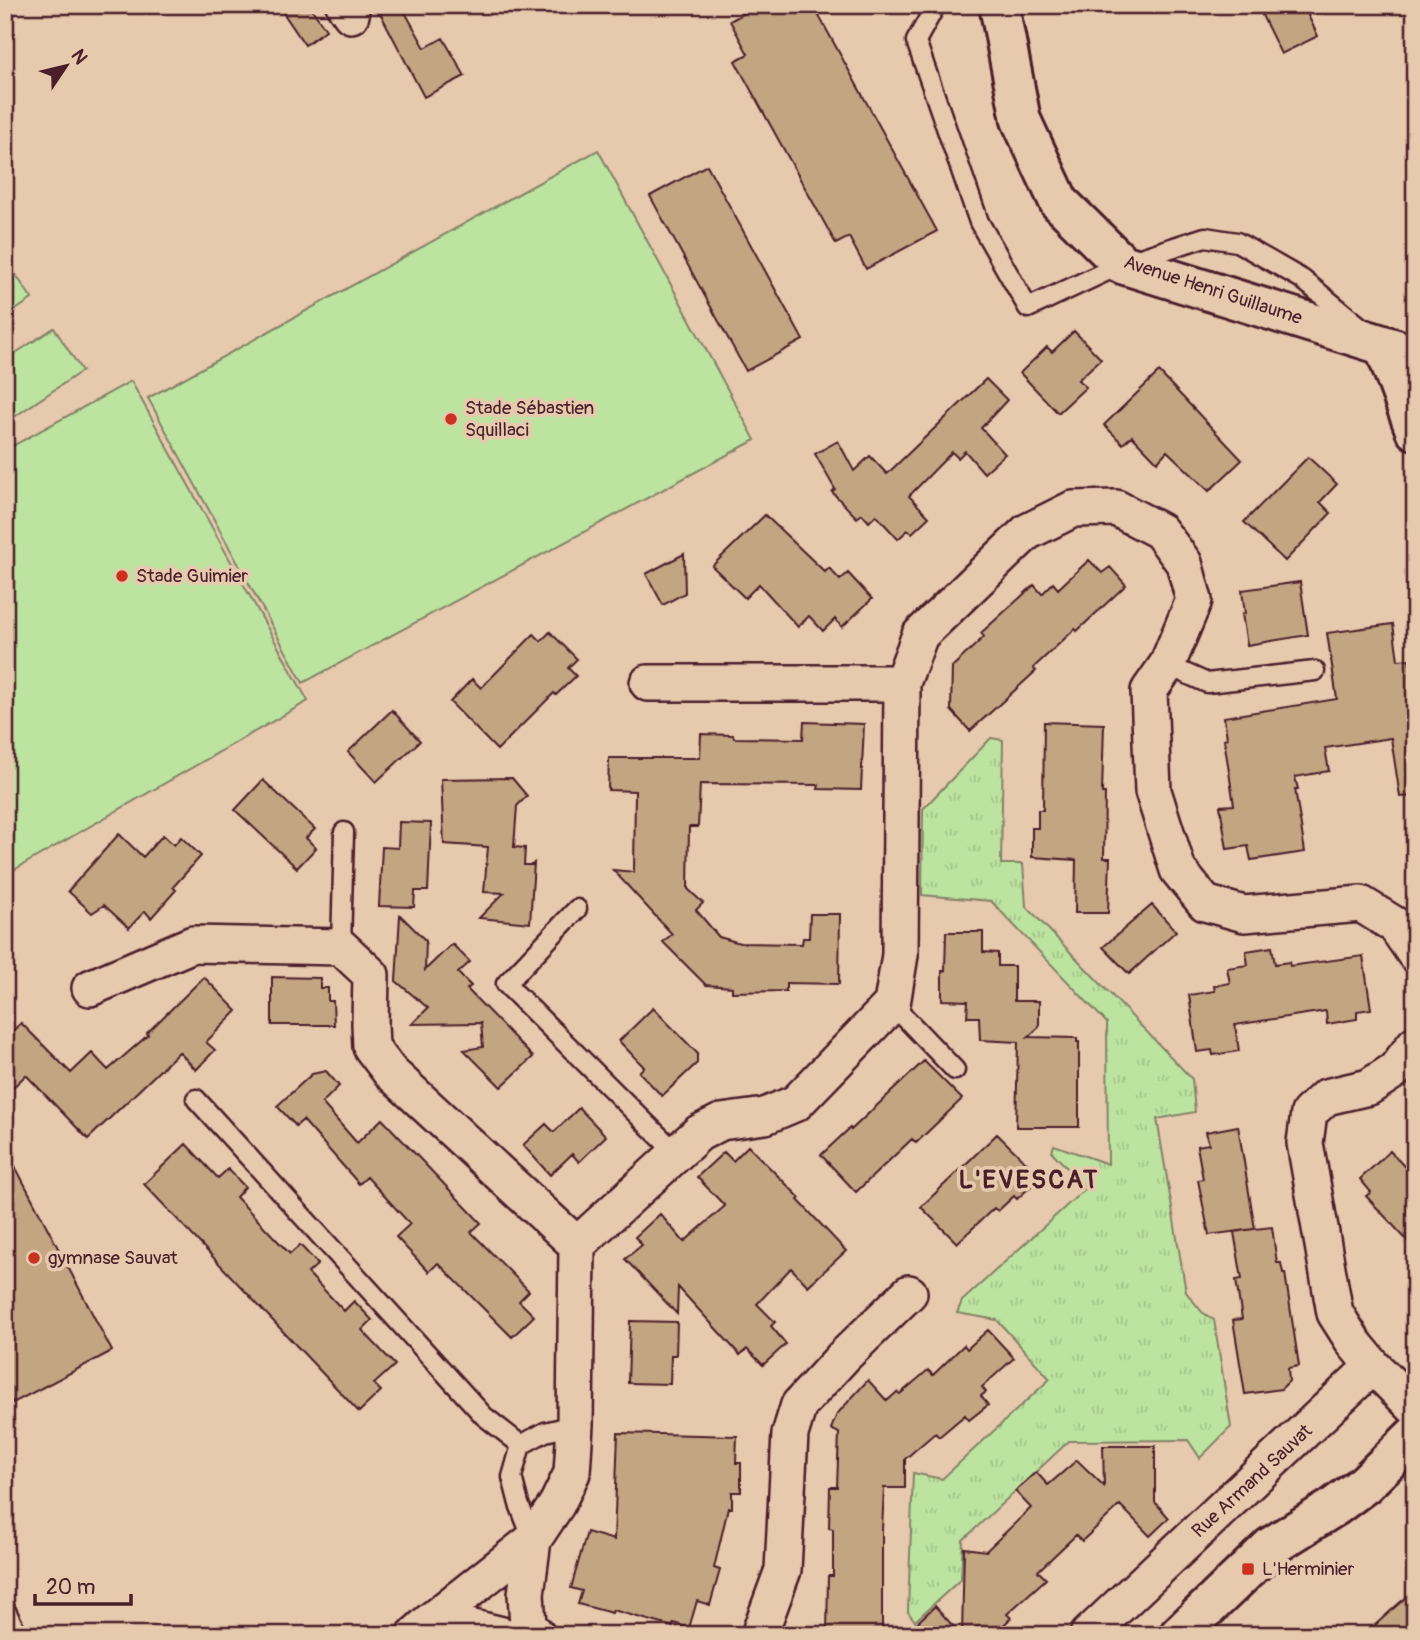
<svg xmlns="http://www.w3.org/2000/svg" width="1420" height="1640" viewBox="0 0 1420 1640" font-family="Pangolin,sans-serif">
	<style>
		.grass { fill: url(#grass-tufts); stroke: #838266; stroke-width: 2 }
		.garden { fill: #bce4a0; stroke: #838266; stroke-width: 2 }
		.building { fill: #c4a581; stroke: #4a1f2b; stroke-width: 2 }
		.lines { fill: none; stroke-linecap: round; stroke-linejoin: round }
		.lane-casing { stroke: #4a1f2b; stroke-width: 23 }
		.street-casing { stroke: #4a1f2b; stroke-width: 40 }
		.secondary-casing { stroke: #4a1f2b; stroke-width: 44 }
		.lane { stroke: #e7c9ad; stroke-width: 18 }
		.street { stroke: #e7c9ad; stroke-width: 35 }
		.secondary { stroke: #e7c9ad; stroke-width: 38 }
		.poi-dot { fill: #c8321e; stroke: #e7c9ad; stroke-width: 2.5 }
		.labels { text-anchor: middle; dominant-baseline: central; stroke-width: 7; stroke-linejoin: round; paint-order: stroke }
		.street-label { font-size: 19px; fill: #4a1f2b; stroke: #e7c9ad }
		.poi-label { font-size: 19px; fill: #4a1f2b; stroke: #e7c9ad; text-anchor: start }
		.district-label { font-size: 26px; font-weight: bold; letter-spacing: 2px; fill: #4a1f2b; stroke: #e7c9ad }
	</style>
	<defs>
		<pattern id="grass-tufts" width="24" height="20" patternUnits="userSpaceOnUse" patternTransform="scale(1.75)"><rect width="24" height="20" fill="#bce4a0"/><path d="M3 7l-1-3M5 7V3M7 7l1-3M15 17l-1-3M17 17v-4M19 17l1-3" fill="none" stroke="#a3c38a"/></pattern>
	</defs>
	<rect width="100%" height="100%" fill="#e7c9ad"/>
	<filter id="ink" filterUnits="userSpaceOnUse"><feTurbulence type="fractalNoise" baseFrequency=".0143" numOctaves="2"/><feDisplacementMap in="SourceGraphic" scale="14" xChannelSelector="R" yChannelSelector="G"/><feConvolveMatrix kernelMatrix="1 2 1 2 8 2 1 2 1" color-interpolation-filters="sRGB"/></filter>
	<g filter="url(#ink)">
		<path class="grass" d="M 991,738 L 1003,740 L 1001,864 L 1023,864 L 1026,906 L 1192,1079 L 1195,1112 L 1157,1119 L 1186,1292 L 1202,1312 L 1214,1320 L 1231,1427 L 1200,1458 L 1188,1440 L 1069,1441 L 963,1540 L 961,1579 L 915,1621 L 908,1612 L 913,1473 L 942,1479 L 1050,1379 L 997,1320 L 957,1313 L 962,1301 L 1086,1188 L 1052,1152 L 1054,1145 L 1108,1164 L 1107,1023 L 991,901 L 922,895 L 923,809 Z"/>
		<path class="garden" d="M 598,150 L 755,440 L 303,683 L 148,398 Z
			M 5,258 L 32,299 L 5,317 Z
			M 54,328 L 82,371 L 5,423 L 5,360 Z
			M 131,381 L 308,701 L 5,875 L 5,450 Z"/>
		<path class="building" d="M 278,5 L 309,5 L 326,30 L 305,45 Z
			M 376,5 L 401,5 L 425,48 L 443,38 L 465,76 L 424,97 Z
			M 759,5 L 813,5 L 937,231 L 866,269 L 849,237 L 836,244 L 735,61 L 748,54 L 730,21 Z
			M 1257,5 L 1303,5 L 1318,36 L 1281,54 Z
			M 707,165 L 803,340 L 746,371 L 650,196 Z
			M 1074,331 L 1101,359 L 1078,380 L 1086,387 L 1058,413 L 1020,373 L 1047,347 L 1052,352 Z
			M 1159,372 L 1242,460 L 1209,491 L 1167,451 L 1157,462 L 1132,436 L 1123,444 L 1104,425 Z
			M 986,379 L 1007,400 L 981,428 L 1005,454 L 984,473 L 965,451 L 958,458 L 952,452 L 909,496 L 929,517 L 912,533 L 908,530 L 898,539 L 876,515 L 869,522 L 862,514 L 857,518 L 832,492 L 835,489 L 815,454 L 838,441 L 854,471 L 870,456 L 887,474 Z
			M 1308,457 L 1337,484 L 1320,502 L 1331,513 L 1285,561 L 1244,522 Z
			M 765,515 L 825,572 L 829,568 L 840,580 L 848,573 L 872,599 L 842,627 L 835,619 L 823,631 L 809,616 L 798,627 L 759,584 L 745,598 L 712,566 Z
			M 684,554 L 685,593 L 663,605 L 646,574 Z
			M 1089,560 L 1102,573 L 1110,567 L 1126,585 L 1077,631 L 1075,629 L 1033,668 L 1036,671 L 970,731 L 951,710 L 952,667 L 984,637 L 981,633 L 1034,585 L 1042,594 L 1053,583 L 1058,589 Z
			M 1300,582 L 1308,635 L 1247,645 L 1242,614 L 1245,614 L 1242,590 Z
			M 1393,624 L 1398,660 L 1409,659 L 1415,701 L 1415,796 L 1400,797 L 1391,738 L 1325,748 L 1329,771 L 1295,777 L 1298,789 L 1295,789 L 1305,852 L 1251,860 L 1248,846 L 1227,849 L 1220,806 L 1234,805 L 1224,739 L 1227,738 L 1224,717 L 1337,699 L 1327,633 Z
			M 550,632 L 577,659 L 568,668 L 576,676 L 556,695 L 554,693 L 497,750 L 450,702 L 472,679 L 481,688 L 534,634 L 541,641 Z
			M 392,710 L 420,741 L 376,782 L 348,752 Z
			M 804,722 L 864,724 L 861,790 L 818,789 L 819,785 L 700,784 L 698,827 L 689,827 L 688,889 L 703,903 L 696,910 L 719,937 L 740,943 L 802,944 L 803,938 L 809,938 L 810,914 L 840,914 L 839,984 L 786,983 L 786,991 L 732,992 L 732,987 L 706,985 L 663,942 L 672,934 L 613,870 L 634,872 L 635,791 L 608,790 L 609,758 L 700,758 L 701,734 L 733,735 L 734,738 L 803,739 Z
			M 1044,722 L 1104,724 L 1102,793 L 1105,793 L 1104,858 L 1110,858 L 1108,913 L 1075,913 L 1076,860 L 1032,857 L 1032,828 L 1038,828 L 1038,810 L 1043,810 Z
			M 512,778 L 527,796 L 517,806 L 514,847 L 525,848 L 524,865 L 532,865 L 534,863 L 530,923 L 479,918 L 504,893 L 484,892 L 488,847 L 444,844 L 441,779 Z
			M 263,780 L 315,829 L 306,838 L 316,848 L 297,868 L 235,810 Z
			M 399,822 L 431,823 L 428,891 L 415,891 L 414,907 L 379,906 L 382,847 L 398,848 Z
			M 119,834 L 143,857 L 163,835 L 174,845 L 181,837 L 201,856 L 173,887 L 176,890 L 151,918 L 145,911 L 129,928 L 104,905 L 92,913 L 68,891 Z
			M 1152,905 L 1176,931 L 1129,974 L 1103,947 Z
			M 400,915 L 426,941 L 425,970 L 452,944 L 470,962 L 458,973 L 471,986 L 467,989 L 533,1057 L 501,1087 L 464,1050 L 483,1047 L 481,1023 L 412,1024 L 428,1008 L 396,981 Z
			M 946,932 L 983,932 L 983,952 L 998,953 L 998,966 L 1014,966 L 1014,1001 L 1039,1001 L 1039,1027 L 1028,1037 L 1077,1038 L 1077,1042 L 1079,1042 L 1079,1127 L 1016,1127 L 1018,1042 L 980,1040 L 979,1017 L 967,1017 L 968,1001 L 942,1000 L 942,971 L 945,971 Z
			M 1272,947 L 1275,964 L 1289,962 L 1290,966 L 1363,956 L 1371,1009 L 1357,1011 L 1357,1019 L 1327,1024 L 1326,1011 L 1235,1025 L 1239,1051 L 1213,1055 L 1212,1050 L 1197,1052 L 1189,995 L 1215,991 L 1214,986 L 1230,983 L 1227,968 L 1248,965 L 1246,951 Z
			M 204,977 L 237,1011 L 206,1042 L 215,1050 L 196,1070 L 179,1052 L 88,1139 L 26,1075 L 5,1095 L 5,1038 L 21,1023 L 71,1073 L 92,1053 L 108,1070 L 148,1035 L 147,1033 Z
			M 272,977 L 320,978 L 320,988 L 328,988 L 328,1001 L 333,1001 L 334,1025 L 272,1025 Z
			M 653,1008 L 697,1053 L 697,1063 L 662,1096 L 639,1072 L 644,1067 L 619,1041 Z
			M 924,1061 L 962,1099 L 916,1143 L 912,1139 L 856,1192 L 821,1155 L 850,1128 L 851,1130 Z
			M 326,1071 L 339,1086 L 322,1103 L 357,1143 L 382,1119 L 481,1223 L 471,1232 L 529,1291 L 519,1301 L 534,1316 L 512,1337 L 438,1263 L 429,1272 L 396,1237 L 410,1224 L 367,1177 L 359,1184 L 303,1120 L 296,1126 L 277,1106 L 312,1074 Z
			M 579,1108 L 606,1136 L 579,1162 L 572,1154 L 550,1175 L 523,1145 L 546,1124 L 554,1132 Z
			M 1238,1126 L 1255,1229 L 1272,1227 L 1277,1263 L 1281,1263 L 1283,1273 L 1285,1273 L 1299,1366 L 1288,1368 L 1289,1381 L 1281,1389 L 1245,1394 L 1233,1320 L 1242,1319 L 1236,1280 L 1242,1279 L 1234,1232 L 1254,1229 L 1209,1235 L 1198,1180 L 1203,1179 L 1197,1146 L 1209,1144 L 1206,1132 Z
			M 997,1134 L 1041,1177 L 1017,1199 L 1014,1196 L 998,1211 L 994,1208 L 957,1243 L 921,1207 Z
			M 186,1144 L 218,1178 L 228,1169 L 245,1187 L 236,1197 L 290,1254 L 300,1245 L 318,1264 L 308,1273 L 344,1311 L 354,1301 L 372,1320 L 362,1330 L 395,1365 L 374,1384 L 381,1391 L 359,1412 L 144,1184 Z
			M 748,1146 L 800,1198 L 798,1200 L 846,1251 L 808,1286 L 791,1268 L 757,1304 L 775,1322 L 771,1326 L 786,1344 L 763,1365 L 747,1349 L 740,1355 L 678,1287 L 677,1314 L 625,1259 L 642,1245 L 635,1237 L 660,1214 L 684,1242 L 725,1206 L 697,1177 L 724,1152 L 733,1161 Z
			M 5,1147 L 112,1351 L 13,1403 L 5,1389 Z
			M 1390,1151 L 1415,1178 L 1415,1249 L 1366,1196 L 1371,1192 L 1360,1179 Z
			M 630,1321 L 677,1322 L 676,1355 L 671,1355 L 670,1384 L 628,1383 Z
			M 988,1330 L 1014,1358 L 982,1387 L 986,1392 L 981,1396 L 988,1405 L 969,1420 L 965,1415 L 939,1437 L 935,1433 L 905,1459 L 905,1488 L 884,1488 L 882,1530 L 882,1635 L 827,1635 L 828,1576 L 833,1576 L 833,1529 L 829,1528 L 830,1487 L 837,1487 L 839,1433 L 831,1429 L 837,1414 L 868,1380 L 887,1401 L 897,1392 L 900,1394 L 928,1370 L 933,1375 L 964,1345 L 967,1349 Z
			M 618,1433 L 737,1436 L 736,1463 L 741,1463 L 741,1492 L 732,1492 L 732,1508 L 728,1508 L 714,1568 L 720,1570 L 710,1605 L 697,1601 L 689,1628 L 674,1623 L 673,1627 L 613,1610 L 612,1613 L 578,1604 L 582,1591 L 571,1588 L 587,1532 L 614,1540 Z
			M 1103,1446 L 1155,1446 L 1155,1502 L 1169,1518 L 1150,1536 L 1120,1505 L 1082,1541 L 1076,1535 L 1038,1571 L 1046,1579 L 1007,1614 L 1011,1618 L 993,1635 L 962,1635 L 964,1548 L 986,1551 L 1031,1508 L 1015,1491 L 1036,1472 L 1048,1485 L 1077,1460 L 1104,1486 Z
			M 1415,1589 L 1415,1635 L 1364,1635 Z
			M 935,1606 L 961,1635 L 904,1635 Z"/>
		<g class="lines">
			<g class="lane-casing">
				<path id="lane" d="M 936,5 L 916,41 L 979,222 L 1028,308 L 1122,264 L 1205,237 L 1237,242 L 1302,279 L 1362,328
					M 1167,665 L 1207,683 L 1315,671
					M 577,909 L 506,984 L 677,1154
					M 341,947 L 344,832
					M 892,1004 L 955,1070
					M 196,1099 L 484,1416 L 521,1445
					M 533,1540 L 519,1504 L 512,1477 L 521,1445 L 545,1432 L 575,1425
					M 5,1609 L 18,1635"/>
			</g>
			<g class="street-casing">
				<path id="street" d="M 344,5 L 351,15
					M 648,683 L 902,683
					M 90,988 L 193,944 L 341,947 L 371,975 L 370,1024 L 371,1047 L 390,1072 L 577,1245
					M 1415,1044 L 1395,1070 L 1369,1087 L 1326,1097 L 1309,1113 L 1305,1143 L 1335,1313 L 1354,1343 L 1373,1366 L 1415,1408
					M 428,1623 L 453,1623 L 502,1635
					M 415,1635 L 428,1623 L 533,1540
					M 537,1635 L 528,1625 L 526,1594 L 533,1540 L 557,1504 L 572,1473 L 575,1425 L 577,1245 L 699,1133 L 721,1122 L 765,1116 L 796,1103 L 892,1004 L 900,955 L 902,683 L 920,635 L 1027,532 L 1073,509 L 1116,508 L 1160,531 L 1184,563 L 1194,600 L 1167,665 L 1149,691 L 1153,791 L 1178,870 L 1205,903 L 1244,914 L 1361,904 L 1395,925 L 1415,954
					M 759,1635 L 783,1570 L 790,1434 L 799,1405 L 844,1356 L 909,1293
					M 1088,1635 L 1373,1366"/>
			</g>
			<g class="secondary-casing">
				<path id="secondary" d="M 999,5 L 1021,120 L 1059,202 L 1122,264 L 1415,355
					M 1384,346 L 1415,430
					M 1179,1635 L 1272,1546 L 1334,1507 L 1365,1484 L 1415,1435"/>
			</g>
			<use href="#lane" class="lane"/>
			<use href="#street" class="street"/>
			<use href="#secondary" class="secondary"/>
		</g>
	</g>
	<g class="poi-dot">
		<circle cx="451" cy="419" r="7"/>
		<circle cx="122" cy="576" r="7"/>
		<circle cx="34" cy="1258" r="7"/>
		<rect x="1241" y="1562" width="14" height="14" rx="3.5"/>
	</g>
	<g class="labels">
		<g class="street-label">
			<text transform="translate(1213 290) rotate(18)">Avenue Henri Guillaume</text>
			<text transform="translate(1252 1481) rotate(-43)">Rue Armand Sauvat</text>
		</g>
		<g class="poi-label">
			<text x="465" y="408">Stade Sébastien<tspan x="465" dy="22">Squillaci</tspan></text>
			<text x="136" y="576">Stade Guimier</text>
			<text x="48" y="1258">gymnase Sauvat</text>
			<text x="1262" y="1569">L'Herminier</text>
		</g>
		<g class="district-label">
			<text x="1029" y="1180">L'EVESCAT</text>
		</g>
	</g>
	<rect width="1420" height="1640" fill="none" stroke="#e7c9ad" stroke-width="28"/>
	<rect x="14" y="14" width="1392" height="1612" fill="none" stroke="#4a1f2b" stroke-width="2.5" filter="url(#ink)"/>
	<g transform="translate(66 66) rotate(55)" stroke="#e7c9ad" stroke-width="5" paint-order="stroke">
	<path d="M0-5L12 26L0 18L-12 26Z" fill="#4a1f2b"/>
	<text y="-10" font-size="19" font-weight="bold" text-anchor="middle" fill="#4a1f2b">N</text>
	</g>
	<path d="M35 1594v10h96v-10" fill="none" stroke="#4a1f2b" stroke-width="3.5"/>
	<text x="46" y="1594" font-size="21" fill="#4a1f2b" stroke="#e7c9ad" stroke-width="5" paint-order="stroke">20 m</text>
</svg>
